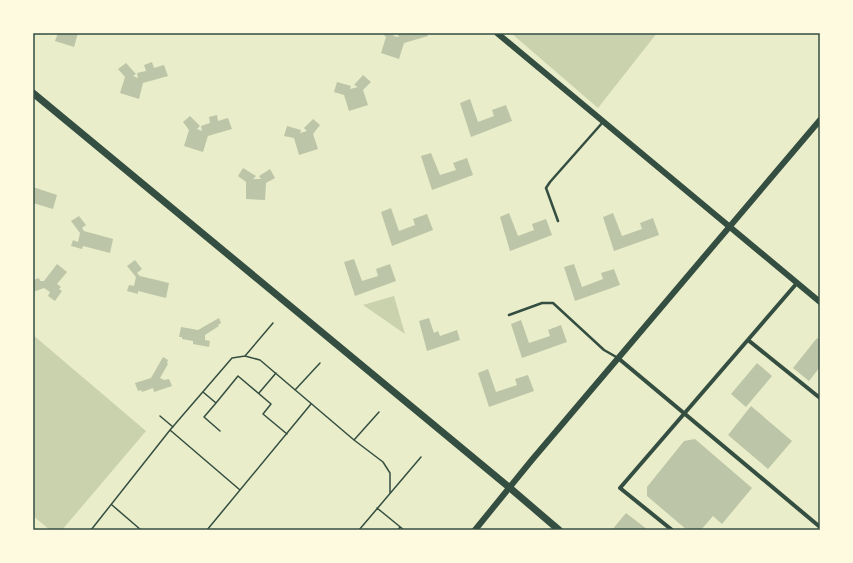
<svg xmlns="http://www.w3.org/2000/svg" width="853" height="563" viewBox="0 0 853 563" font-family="'Titillium Web',sans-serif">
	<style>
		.green { fill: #cad2ad }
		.building { fill: #bcc5a7 }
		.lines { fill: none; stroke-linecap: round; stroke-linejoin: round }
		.path { stroke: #344e41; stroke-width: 1.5 }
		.service { stroke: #344e41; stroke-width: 2.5 }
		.minor { stroke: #344e41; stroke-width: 4 }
		.tertiary { stroke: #344e41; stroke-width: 6 }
		.secondary { stroke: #344e41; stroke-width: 7 }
		.neatline { fill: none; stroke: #344e41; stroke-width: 1.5 }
	</style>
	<rect width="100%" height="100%" fill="#e9edc9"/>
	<path class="green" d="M 511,33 L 657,33 L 598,108 Z
		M 394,296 L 405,334 L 363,305 Z
		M 33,335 L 146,431 L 62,530 L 50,530 L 33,516 Z"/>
	<path class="building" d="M 58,33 L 78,33 L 74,47 L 55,41 Z
		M 382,33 L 397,33 L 393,36 L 399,37 L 397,33 L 427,33 L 428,36 L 404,43 L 399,59 L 381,53 L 386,37 Z
		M 152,62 L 154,68 L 164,65 L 168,76 L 143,83 L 139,99 L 120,93 L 125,77 L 118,69 L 126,63 L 136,74 L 133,76 L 138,78 L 137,73 L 146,71 L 144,65 Z
		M 363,75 L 371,82 L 363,90 L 368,105 L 349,111 L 344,95 L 334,92 L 337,82 L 351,86 L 350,89 L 358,87 L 354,85 Z
		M 470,99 L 478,122 L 494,116 L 492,110 L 506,105 L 512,121 L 471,137 L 460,103 Z
		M 217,115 L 218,121 L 228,118 L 232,129 L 208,136 L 203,152 L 184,146 L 189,130 L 183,122 L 190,116 L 200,126 L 197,129 L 202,131 L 201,126 L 210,123 L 209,117 Z
		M 313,119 L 320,125 L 313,134 L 318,149 L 299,155 L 294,138 L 284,136 L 287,126 L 301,130 L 300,133 L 307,131 L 304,128 Z
		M 431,153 L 440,175 L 456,170 L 453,163 L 467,158 L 473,175 L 432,190 L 421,156 Z
		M 243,168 L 256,176 L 253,179 L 261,179 L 259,176 L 270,169 L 275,178 L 266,183 L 265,200 L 246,199 L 246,182 L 238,176 Z
		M 33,187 L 57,195 L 53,209 L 33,203 Z
		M 391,208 L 399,231 L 415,225 L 413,219 L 427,214 L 433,230 L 392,246 L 381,212 Z
		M 509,213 L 518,236 L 534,230 L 532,224 L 546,219 L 552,235 L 510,251 L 500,217 Z
		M 613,213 L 622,236 L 642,229 L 640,223 L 653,218 L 659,235 L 614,251 L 603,217 Z
		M 79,216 L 86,225 L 82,228 L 84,231 L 113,239 L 110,253 L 83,246 L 82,249 L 71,246 L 73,240 L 78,242 L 80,233 L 71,221 Z
		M 354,259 L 362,281 L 378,276 L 376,269 L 390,264 L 396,281 L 355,296 L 344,262 Z
		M 135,260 L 142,269 L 137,273 L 140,276 L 169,283 L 166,298 L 138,291 L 138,294 L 127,291 L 129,285 L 134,286 L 136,277 L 127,266 Z
		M 57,264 L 67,272 L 57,284 L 61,287 L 59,289 L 62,291 L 55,301 L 48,296 L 50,292 L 44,288 L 33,292 L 33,280 L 39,278 L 40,281 L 44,281 Z
		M 574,264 L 582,287 L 603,279 L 601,273 L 614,269 L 620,285 L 575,301 L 564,267 Z
		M 219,318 L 221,323 L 218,325 L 219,326 L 205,335 L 205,340 L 210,341 L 209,347 L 193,344 L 193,341 L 182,339 L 182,337 L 179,337 L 181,327 L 198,330 Z
		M 429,318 L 434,333 L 438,331 L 440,336 L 457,330 L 460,340 L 427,351 L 419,321 Z
		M 521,320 L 529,343 L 550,336 L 548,330 L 561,325 L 567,342 L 522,358 L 511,324 Z
		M 817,338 L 820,340 L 820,367 L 809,381 L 793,368 Z
		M 163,357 L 168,360 L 167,363 L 168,364 L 160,378 L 164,380 L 169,379 L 172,386 L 154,392 L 153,388 L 142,392 L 141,390 L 138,391 L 135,383 L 151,378 Z
		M 757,363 L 772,376 L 746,407 L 731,394 Z
		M 488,369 L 496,392 L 517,385 L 515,379 L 528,375 L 534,391 L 489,407 L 478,373 Z
		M 751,406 L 792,441 L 768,469 L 728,435 Z
		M 695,439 L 752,488 L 722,524 L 713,516 L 701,530 L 687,530 L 647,496 L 647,487 L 684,441 Z
		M 626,513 L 648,530 L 612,530 Z"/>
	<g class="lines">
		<path class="path" d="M 245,356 L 273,323
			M 295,390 L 320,363
			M 203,392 L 216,403 L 204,417 L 220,431
			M 259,393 L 276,373
			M 216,403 L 238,376 L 271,404 L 263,414 L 287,434
			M 160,416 L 173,427
			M 170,430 L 240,490
			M 354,440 L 379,412
			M 112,505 L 141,530
			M 377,508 L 404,530
			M 91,530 L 170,430 L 232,358 L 245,356 L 260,360 L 354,440 L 383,462 L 390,473 L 390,493
			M 207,530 L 311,404
			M 359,530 L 421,457
			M 398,530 L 400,527"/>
		<path class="service" d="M 558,221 L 546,188 L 550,182 L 603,122
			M 509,315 L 542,303 L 553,303 L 604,350 L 618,358"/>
		<path class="minor" d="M 748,340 L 820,398
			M 618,358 L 820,527
			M 672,530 L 620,488 L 797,283"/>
		<path class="tertiary" d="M 497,33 L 820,302
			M 475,530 L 531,461 L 820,120"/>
		<path class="secondary" d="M 33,93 L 510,488 L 559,530"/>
	</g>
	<rect width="853" height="563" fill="none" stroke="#fefae0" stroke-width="68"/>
	<rect x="34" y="34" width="785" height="495" class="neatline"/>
</svg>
